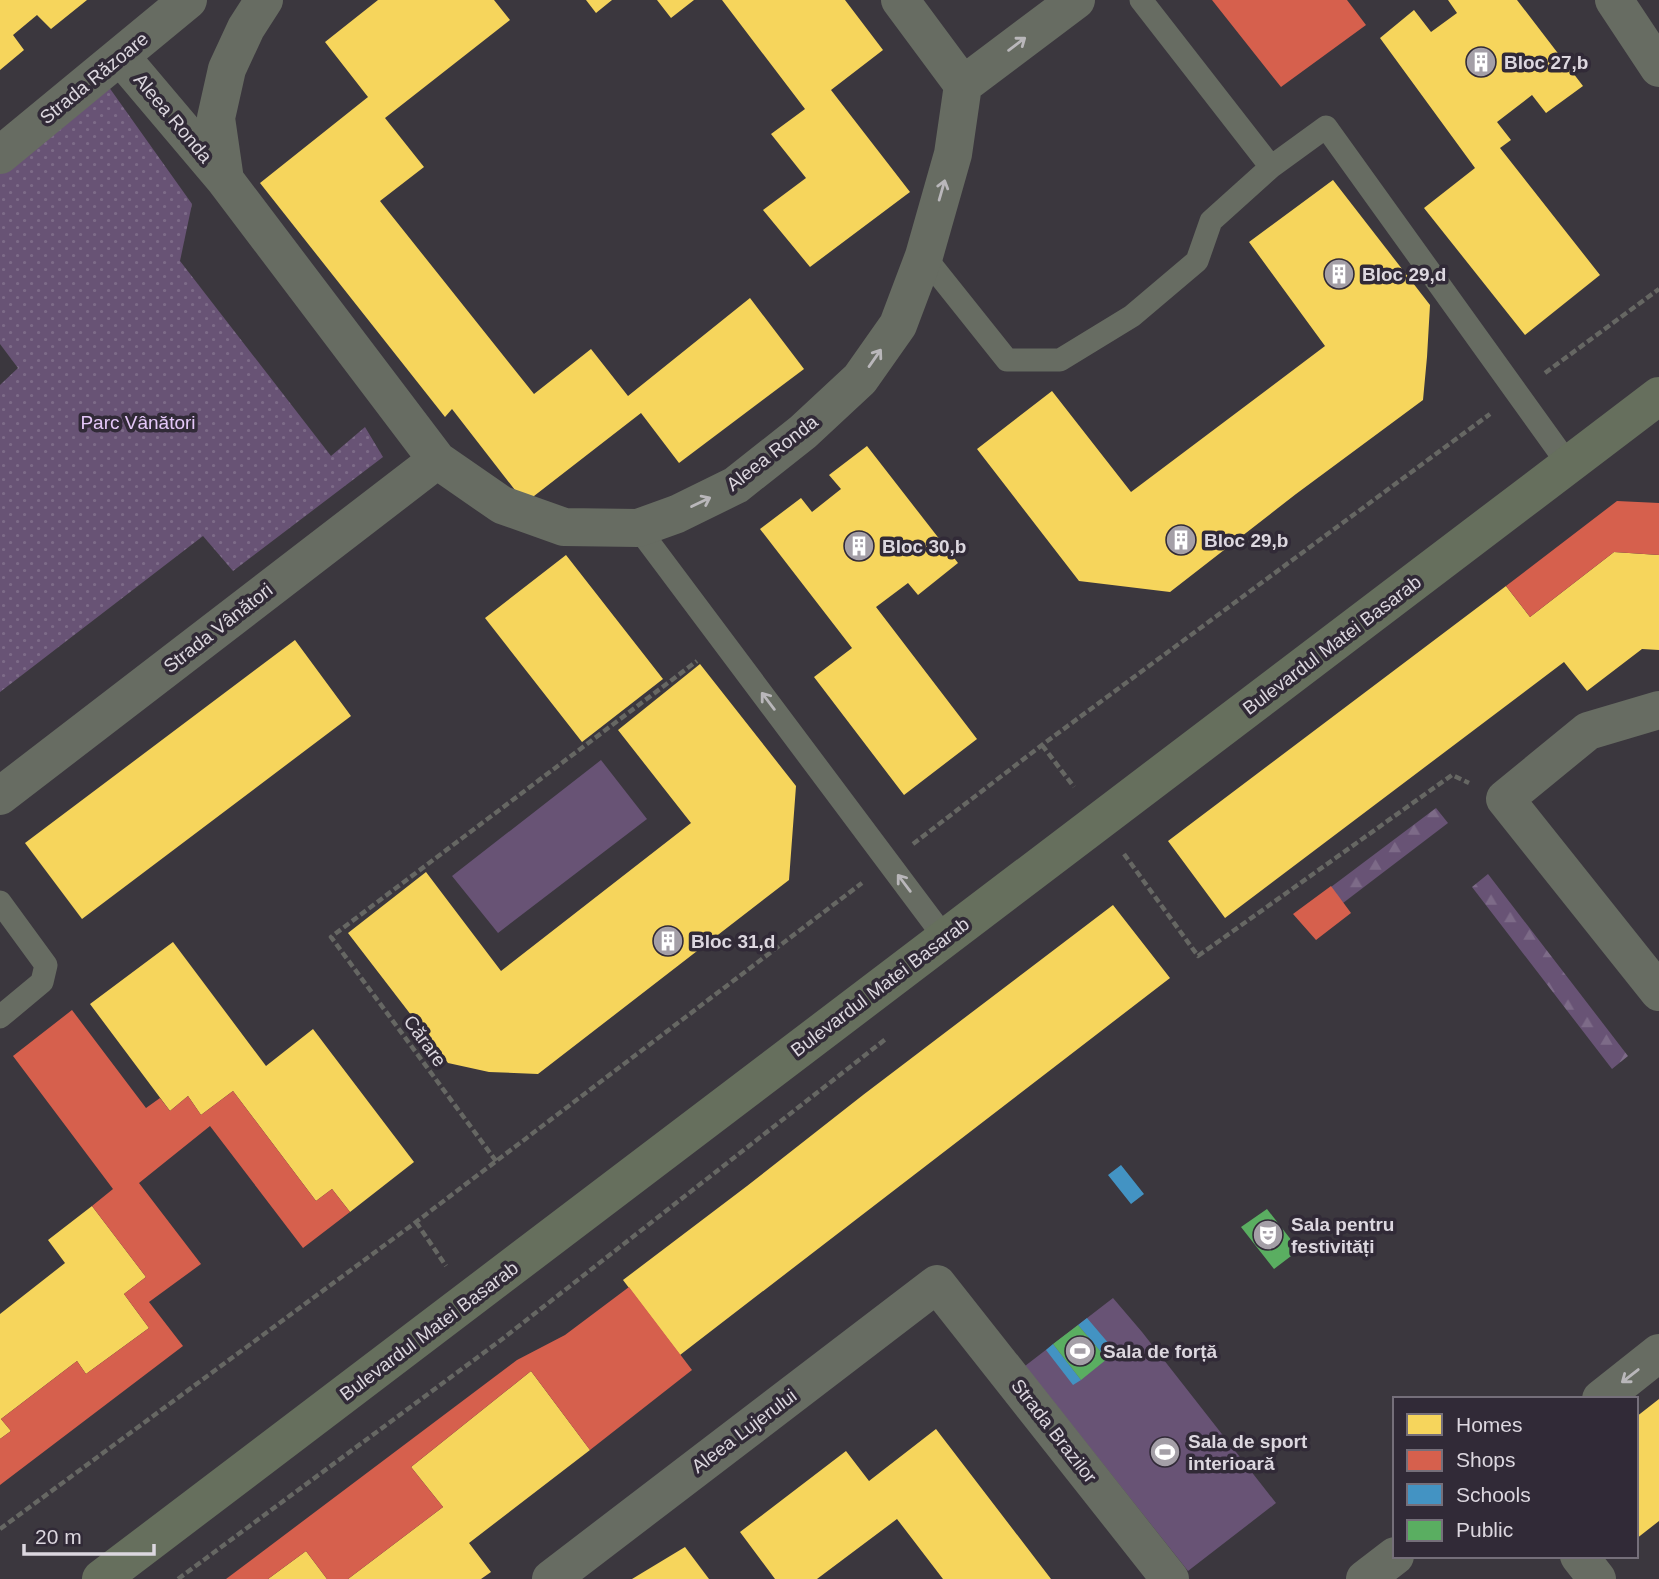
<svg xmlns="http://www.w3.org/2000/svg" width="1659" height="1579" viewBox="0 0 1659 1579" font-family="Helvetica,sans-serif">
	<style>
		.green { fill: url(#green-dots) }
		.forest { fill: url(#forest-firs) }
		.pitch { fill: #685375 }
		.homes { fill: #f6d55c }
		.shops { fill: #d6604d }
		.schools { fill: #4393c3 }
		.public { fill: #5aae61 }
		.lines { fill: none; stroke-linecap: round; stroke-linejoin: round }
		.path { stroke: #666763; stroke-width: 4.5; stroke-dasharray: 7 3.5; stroke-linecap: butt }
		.service { stroke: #676c62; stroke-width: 23 }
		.minor { stroke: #676c62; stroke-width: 38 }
		.primary { stroke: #666f5d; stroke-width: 38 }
		.oneway { stroke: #b9b7ba }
		.labels { text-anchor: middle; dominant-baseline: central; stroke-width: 7; stroke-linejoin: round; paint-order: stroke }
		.poi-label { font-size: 19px; font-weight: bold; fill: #dcd7df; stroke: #312a37; text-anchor: start }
		.street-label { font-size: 19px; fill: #dcd7df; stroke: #312a37 }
		.park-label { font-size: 19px; fill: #e4c7f8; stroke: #312a37 }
	</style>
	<defs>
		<pattern id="green-dots" width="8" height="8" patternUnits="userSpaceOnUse" patternTransform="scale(1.75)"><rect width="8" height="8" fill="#685375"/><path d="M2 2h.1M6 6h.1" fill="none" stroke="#7d6b88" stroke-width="1.8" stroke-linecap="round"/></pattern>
		<pattern id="forest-firs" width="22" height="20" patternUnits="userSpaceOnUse" patternTransform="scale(1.75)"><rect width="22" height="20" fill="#685375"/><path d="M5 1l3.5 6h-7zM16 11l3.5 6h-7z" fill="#7d6b88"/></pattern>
	</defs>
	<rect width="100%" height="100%" fill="#3b373e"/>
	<path class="green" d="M 106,83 L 192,204 L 180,261 L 331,456 L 365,427 L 383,457 L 233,571 L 203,536 L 0,692 L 0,385 L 18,368 L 0,344 L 0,173 Z"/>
	<path class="forest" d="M 1436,808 L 1448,823 L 1343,903 L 1331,887 Z
		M 1488,874 L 1628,1056 L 1612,1069 L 1472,887 Z"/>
	<path class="pitch" d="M 601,760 L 647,819 L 498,933 L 452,876 Z
		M 1113,1298 L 1142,1332 L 1276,1503 L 1188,1571 L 1025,1366 Z"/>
	<path class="homes" d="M 0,0 L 87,0 L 51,29 L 37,15 L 13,35 L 24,50 L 0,70 Z
		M 378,0 L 494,0 L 510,20 L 385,118 L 424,167 L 380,201 L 534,394 L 591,349 L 628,396 L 750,298 L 804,369 L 679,463 L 641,413 L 525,503 L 452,409 L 445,417 L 260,183 L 368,97 L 325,42 Z
		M 586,0 L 612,0 L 596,13 Z
		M 657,0 L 694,0 L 671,18 Z
		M 722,0 L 845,0 L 883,50 L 831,90 L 910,192 L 810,267 L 763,210 L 806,178 L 771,134 L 805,109 Z
		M 1448,0 L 1517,0 L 1583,86 L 1546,113 L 1532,95 L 1497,122 L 1511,140 L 1500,148 L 1600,275 L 1525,335 L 1424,208 L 1475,168 L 1380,38 L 1414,10 L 1431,32 L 1457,13 Z
		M 1333,180 L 1430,305 L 1427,357 L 1423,400 L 1296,494 L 1170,592 L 1079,581 L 977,449 L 1052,391 L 1131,492 L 1325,346 L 1249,242 Z
		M 867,446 L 958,563 L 918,595 L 908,583 L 876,607 L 977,739 L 904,795 L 814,677 L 852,648 L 760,529 L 801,498 L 812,512 L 841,489 L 829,475 Z
		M 1614,552 L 1659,555 L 1659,650 L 1642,649 L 1587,691 L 1564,662 L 1225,918 L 1168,841 L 1506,586 L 1530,617 Z
		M 566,555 L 663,679 L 582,742 L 485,618 Z
		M 295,640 L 351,716 L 82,919 L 25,843 Z
		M 700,664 L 796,786 L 789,880 L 538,1074 L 489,1072 L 448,1063 L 348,933 L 426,872 L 501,971 L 691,823 L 618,730 Z
		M 1113,905 L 1170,978 L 680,1355 L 623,1280 L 747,1186 L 863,1095 Z
		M 173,942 L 266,1066 L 313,1029 L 414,1162 L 350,1212 L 332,1189 L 316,1201 L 233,1091 L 201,1115 L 188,1096 L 170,1111 L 90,1004 Z
		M 92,1206 L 146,1277 L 124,1294 L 149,1328 L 86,1374 L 77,1361 L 1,1419 L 11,1431 L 0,1439 L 0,1314 L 65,1263 L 48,1240 Z
		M 531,1371 L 590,1450 L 469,1543 L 491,1572 L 481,1579 L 348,1579 L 443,1507 L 411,1467 Z
		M 1659,1399 L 1659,1521 L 1636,1539 L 1636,1417 Z
		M 936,1429 L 1051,1579 L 943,1579 L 897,1519 L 817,1579 L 775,1579 L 740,1532 L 846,1451 L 869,1481 Z
		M 685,1547 L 709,1579 L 632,1579 Z
		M 306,1551 L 327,1579 L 268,1579 Z"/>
	<path class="shops" d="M 1212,0 L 1347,0 L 1366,25 L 1281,87 Z
		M 1617,501 L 1659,503 L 1659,555 L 1614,552 L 1530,617 L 1506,586 Z
		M 1331,886 L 1351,913 L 1316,940 L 1293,914 Z
		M 72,1010 L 146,1108 L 160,1098 L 170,1111 L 188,1096 L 201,1115 L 233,1091 L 316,1201 L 332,1189 L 350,1212 L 303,1248 L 210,1126 L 139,1183 L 201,1264 L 149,1302 L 183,1346 L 0,1485 L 0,1439 L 11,1431 L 1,1419 L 77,1361 L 86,1374 L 149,1328 L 124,1294 L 146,1277 L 92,1206 L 113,1189 L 13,1056 Z
		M 629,1287 L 692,1370 L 590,1450 L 531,1371 L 411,1467 L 443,1507 L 348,1579 L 327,1579 L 306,1551 L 268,1579 L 226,1579 L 517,1360 L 565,1335 Z"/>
	<path class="schools" d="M 1121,1165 L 1144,1194 L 1131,1204 L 1108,1175 Z
		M 1087,1318 L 1116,1352 L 1107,1359 L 1078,1325 Z
		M 1053,1344 L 1081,1380 L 1073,1385 L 1046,1350 Z"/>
	<path class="public" d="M 1267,1209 L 1299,1250 L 1274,1269 L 1241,1227 Z
		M 1078,1325 L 1107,1359 L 1081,1380 L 1053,1344 Z"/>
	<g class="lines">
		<path class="path" d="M 1545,373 L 1659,289
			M 1042,745 L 1074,787
			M 913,844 L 1042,745 L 1490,414
			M 1124,854 L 1198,956 L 1452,775 L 1469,783
			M 496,1161 L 331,937 L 697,661
			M 416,1222 L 446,1266
			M 0,1529 L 416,1222 L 862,883
			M 178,1579 L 501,1340 L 887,1038"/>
		<path class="service" d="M 1141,0 L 1271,167 L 1326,127 L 1568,464
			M 924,256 L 1007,360 L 1060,360 L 1132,316 L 1197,261 L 1211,221 L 1271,167
			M 638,528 L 945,938
			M 0,902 L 46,965 L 42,982 L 0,1017"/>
		<path class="minor" d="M 1614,0 L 1659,68
			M 121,57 L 225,180 L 437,460 L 502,505 L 564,527 L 638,528 L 677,514 L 736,485 L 803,432 L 860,379 L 898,325 L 924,256 L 953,154 L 963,85 L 900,0
			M 963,85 L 1076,0
			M 0,155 L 188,0
			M 225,180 L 216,118 L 227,69 L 246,28 L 264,0
			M 1659,710 L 1588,731 L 1505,799 L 1659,992
			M 0,796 L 437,460
			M 1601,1399 L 1659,1353
			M 1579,1556 L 1597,1579
			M 551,1579 L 937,1284 L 1170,1579
			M 1365,1579 L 1395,1556"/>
		<path class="primary" d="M 101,1579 L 1659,396"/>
	</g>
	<defs><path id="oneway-shaft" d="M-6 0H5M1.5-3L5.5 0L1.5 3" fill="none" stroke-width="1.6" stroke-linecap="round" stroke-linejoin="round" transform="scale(1.75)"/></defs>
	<g class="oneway">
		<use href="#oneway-shaft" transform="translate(1017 44) rotate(-37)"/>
		<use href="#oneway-shaft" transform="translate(942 190) rotate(-74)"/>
		<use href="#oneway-shaft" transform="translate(875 358) rotate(-55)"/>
		<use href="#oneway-shaft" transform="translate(701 502) rotate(-26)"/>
		<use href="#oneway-shaft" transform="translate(768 701) rotate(-127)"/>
		<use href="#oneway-shaft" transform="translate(904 883) rotate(-127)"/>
		<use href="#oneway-shaft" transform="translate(1630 1376) rotate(142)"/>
	</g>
	<defs>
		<g id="building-disc" transform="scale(1.575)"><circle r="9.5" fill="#a49fa7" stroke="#312a37"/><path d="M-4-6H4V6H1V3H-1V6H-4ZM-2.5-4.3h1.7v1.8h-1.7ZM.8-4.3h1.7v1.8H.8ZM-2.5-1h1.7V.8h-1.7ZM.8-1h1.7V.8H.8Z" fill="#fff"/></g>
		<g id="theatre-disc" transform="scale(1.575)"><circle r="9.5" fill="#a49fa7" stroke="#312a37"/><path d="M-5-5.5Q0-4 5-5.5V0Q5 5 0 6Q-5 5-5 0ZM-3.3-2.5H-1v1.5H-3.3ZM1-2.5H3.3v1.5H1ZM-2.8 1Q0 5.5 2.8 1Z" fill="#fff"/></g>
		<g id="stadium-disc" transform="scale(1.575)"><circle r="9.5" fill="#a49fa7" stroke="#312a37"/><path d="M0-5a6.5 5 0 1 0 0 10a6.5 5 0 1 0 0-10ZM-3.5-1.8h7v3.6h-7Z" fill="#fff"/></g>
	</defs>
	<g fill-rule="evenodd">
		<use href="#building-disc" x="1481" y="62"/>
		<use href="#building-disc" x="1339" y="274"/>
		<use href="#building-disc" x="1181" y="540"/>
		<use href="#building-disc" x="859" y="546"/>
		<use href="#building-disc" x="668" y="941"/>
		<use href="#theatre-disc" x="1268" y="1235"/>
		<use href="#stadium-disc" x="1080" y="1351"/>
		<use href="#stadium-disc" x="1165" y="1452"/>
	</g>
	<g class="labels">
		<g class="poi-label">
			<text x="1504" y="62">Bloc 27,b</text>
			<text x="1362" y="274">Bloc 29,d</text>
			<text x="1204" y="540">Bloc 29,b</text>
			<text x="882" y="546">Bloc 30,b</text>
			<text x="691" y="941">Bloc 31,d</text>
			<text x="1291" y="1224">Sala pentru<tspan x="1291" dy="22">festivități</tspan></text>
			<text x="1103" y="1351">Sala de forță</text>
			<text x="1188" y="1441">Sala de sport<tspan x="1188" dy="22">interioară</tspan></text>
		</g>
		<g class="street-label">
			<text transform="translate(94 78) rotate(-39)">Strada Răzoare</text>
			<text transform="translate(173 118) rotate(50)">Aleea Ronda</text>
			<text transform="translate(772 453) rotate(-38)">Aleea Ronda</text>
			<text transform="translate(218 628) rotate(-38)">Strada Vânători</text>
			<text transform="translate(1332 645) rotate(-37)">Bulevardul Matei Basarab</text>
			<text transform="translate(880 987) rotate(-37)">Bulevardul Matei Basarab</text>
			<text transform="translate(425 1041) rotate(54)">Cărare</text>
			<text transform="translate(429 1331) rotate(-37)">Bulevardul Matei Basarab</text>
			<text transform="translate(744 1431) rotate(-37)">Aleea Lujerului</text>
			<text transform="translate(1054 1431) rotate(52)">Strada Brazilor</text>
		</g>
		<g class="park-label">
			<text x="138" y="422">Parc Vânători</text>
		</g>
	</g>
	<rect x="1393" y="1397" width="245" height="161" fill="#312a37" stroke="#756f7a" stroke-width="2"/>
	<rect x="1407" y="1414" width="35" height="21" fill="#f6d55c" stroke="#756f7a" stroke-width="2"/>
	<text x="1456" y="1432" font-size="21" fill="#dcd7df">Homes</text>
	<rect x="1407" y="1450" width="35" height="21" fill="#d6604d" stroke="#756f7a" stroke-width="2"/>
	<text x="1456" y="1467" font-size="21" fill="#dcd7df">Shops</text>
	<rect x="1407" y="1484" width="35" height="21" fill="#4393c3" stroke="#756f7a" stroke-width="2"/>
	<text x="1456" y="1502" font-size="21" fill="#dcd7df">Schools</text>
	<rect x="1407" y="1520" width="35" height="21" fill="#5aae61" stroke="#756f7a" stroke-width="2"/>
	<text x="1456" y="1537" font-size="21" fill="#dcd7df">Public</text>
	<path d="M24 1544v10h130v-10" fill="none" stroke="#dcd7df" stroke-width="3.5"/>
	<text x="35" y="1544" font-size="21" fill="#dcd7df" stroke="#312a37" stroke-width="5" paint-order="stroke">20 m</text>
</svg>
